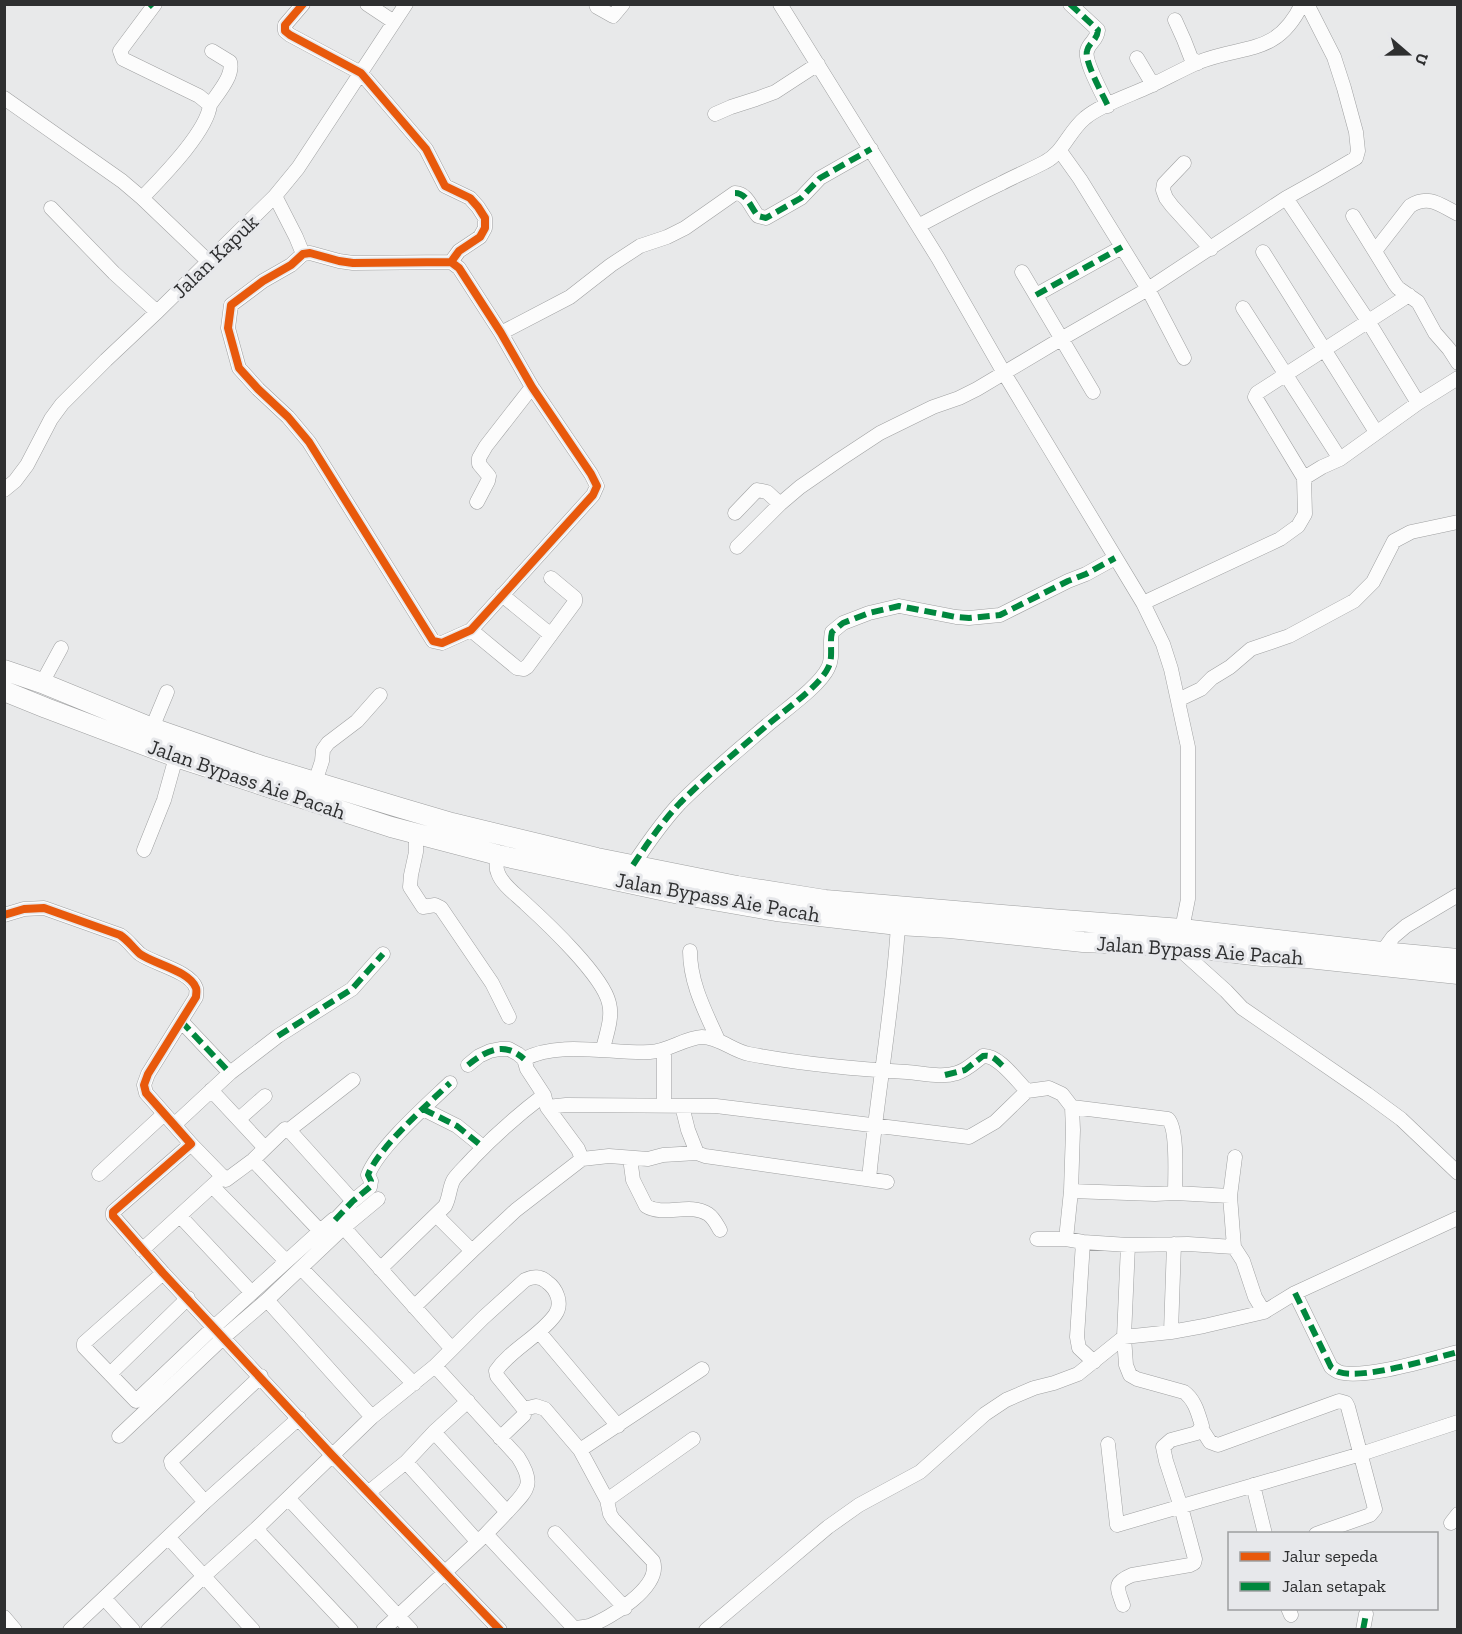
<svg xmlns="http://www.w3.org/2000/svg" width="1462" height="1634" viewBox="0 0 1462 1634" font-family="'Zilla Slab',serif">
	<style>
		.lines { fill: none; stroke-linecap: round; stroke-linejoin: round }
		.minor-casing { stroke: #9fa0a1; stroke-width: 15 }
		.highway-casing { stroke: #9fa0a1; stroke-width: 21 }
		.minor { stroke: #fcfcfc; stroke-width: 14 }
		.highway { stroke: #fcfcfc; stroke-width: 20 }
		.quiet { stroke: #00873e; stroke-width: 6; stroke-dasharray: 12 6; stroke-linecap: butt }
		.cycleway-casing { stroke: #e7e8eb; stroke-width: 11 }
		.cycleway { stroke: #e8590c; stroke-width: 8 }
		.labels { text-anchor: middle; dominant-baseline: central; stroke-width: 6; stroke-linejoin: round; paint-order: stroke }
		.street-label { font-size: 21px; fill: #2e2f30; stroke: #e7e8eb }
	</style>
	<rect width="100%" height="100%" fill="#e8e9ea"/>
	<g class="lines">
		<g class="minor-casing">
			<path id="minor" d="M 303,4 L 285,25 L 285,31 L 290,35 L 361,73 L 426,149 L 445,186 L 470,198 L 478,207 L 485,218 L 485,228 L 480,237 L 459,251 L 451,262 L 459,268 L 501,333 L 532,387 L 591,474 L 597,486 L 593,495 L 471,630 L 442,643 L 433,641 L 309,442 L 288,417 L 258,389 L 239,368 L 228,328 L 231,305 L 263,281 L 291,265 L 303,254 L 310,253 L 339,261 L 353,263 L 451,262
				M 367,4 L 394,22
				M 596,4 L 597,7 L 613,16 L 623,4
				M 780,4 L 938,258 L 1004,373 L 1143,603 L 1163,644 L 1171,669 L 1188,747 L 1188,899 L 1182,929
				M 1070,4 L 1098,30 C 1097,41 1089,42 1087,51 C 1084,61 1103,95 1108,106
				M 1175,20 L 1184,40 L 1191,58 L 1198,63
				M 1137,58 L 1153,85
				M 4,98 L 122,181 L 142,198 L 209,262
				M 210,105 C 217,94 234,76 230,62 L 212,51
				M 715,114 L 731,107 L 756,99 L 775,92 L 818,64
				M 1060,151 L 1080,179 L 1148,289 L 1184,358
				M 1184,163 L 1164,184 L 1163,190 L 1166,198 L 1172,206 L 1211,249
				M 275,196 L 296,237 L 303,254
				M 142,198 C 161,178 207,132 210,105 L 199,96 L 123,59 L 120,51 L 155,4
				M 1286,198 L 1368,321 L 1418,403
				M 51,208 L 114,273 L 157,312
				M 1353,216 L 1395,284 L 1398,288 L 1418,302 L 1435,333 L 1449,349 L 1458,363
				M 918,226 C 945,212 972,197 1000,184 C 1015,176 1030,170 1045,162 C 1063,153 1069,131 1085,118 C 1100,105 1131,95 1150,86 C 1167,78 1183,69 1199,62 C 1245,44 1277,56 1302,4
				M 1375,251 L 1410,206 C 1429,194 1440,205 1458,214
				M 1263,252 L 1376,432
				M 1022,272 L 1093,392
				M 1036,295 L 1122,247
				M 1243,308 L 1340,459
				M 501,333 L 570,297 L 611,265 L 640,246 L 667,237 L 685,228 L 735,193 C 747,193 751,208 758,216 L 766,218 L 801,198 L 820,178 L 871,149
				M 1304,478 L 1255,397 L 1257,393 L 1409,295
				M 4,490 L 15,481 L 27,465 L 51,419 L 62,404 L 106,360 L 157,312 L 275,196 L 298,168 L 406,4
				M 477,502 L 488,481 L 489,476 L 479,464 L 479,458 L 486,446 L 532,387
				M 735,513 L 757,490 L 767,492 L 780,504
				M 737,547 L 780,504 L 800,487 L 839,460 L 880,433 L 933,407 L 959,398 L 977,389 L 1061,339 L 1148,289 L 1286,198 L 1320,179 L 1356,158 L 1358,151 L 1356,132 L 1344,88 L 1334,57 L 1307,4
				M 502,595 L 551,635
				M 1143,603 L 1280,539 L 1298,526 L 1305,514 L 1304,478 L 1322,467 L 1340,459 L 1418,403 L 1458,378
				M 471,630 L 517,668 L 524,669 L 527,667 L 575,602 L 575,598 L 551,578
				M 42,683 L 61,648
				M 1178,700 L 1201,689 L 1212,678 L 1230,667 L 1251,649 L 1289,636 L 1354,601 L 1373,582 L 1394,541 L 1411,532 L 1458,522
				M 152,728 L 167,692
				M 315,782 L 322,761 L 323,750 L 328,743 L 357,721 L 380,695
				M 416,834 L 416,852 L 411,875 L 410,887 L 423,907 L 435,905 L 441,908 L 492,983 L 509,1017
				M 144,850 L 164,800 L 176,757
				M 498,855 C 497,861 495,867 498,873 C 502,885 517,895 526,904 C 548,924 603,976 609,1003 C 613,1018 606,1035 603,1049
				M 633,865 C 647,844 662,822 680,803 C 707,776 736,752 765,727 C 782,712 819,687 828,668 C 834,657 829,644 832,632 L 843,623 L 869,613 L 899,606 L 956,617 L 969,618 L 1000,615 L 1068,581 L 1086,574 L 1115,558
				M 4,915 L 24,909 L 44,908 L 120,935 C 128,940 133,948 140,954 C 154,964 190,971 196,988 C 197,991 196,994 196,997 L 148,1074 L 144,1085 L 146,1093 L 191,1144 L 113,1212 L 113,1216 L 163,1273 L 332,1455 L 500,1630
				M 1176,946 L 1226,991 L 1242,1008 L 1367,1094 L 1401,1119 L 1458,1173
				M 690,951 C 690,983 705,1011 718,1040
				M 1382,952 L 1393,937 L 1406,926 L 1458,895
				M 181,1021 L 230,1073
				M 664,1050 L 664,1105
				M 524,1059 C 560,1040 612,1054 650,1052 C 669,1051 684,1038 702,1037 C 719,1037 733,1051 749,1054 C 801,1064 854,1069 907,1072 C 923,1073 941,1078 957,1073 C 967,1070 975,1062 983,1056 C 998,1054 1017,1081 1027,1091
				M 468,1065 L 479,1056 L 490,1051 L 500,1049 L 509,1049 L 518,1054 L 524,1059 L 527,1069 L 544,1095 L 547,1107 L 578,1149 L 582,1159 L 516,1210 L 472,1251
				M 211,1090 L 265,1148
				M 682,1106 L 688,1130 L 697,1153
				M 547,1107 L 566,1105 L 716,1106 L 969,1137 L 995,1122 L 1027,1091 L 1049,1088 L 1062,1094 L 1072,1107 L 1073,1130 L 1071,1191 L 1066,1239
				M 1072,1107 L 1168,1119 C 1178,1129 1175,1177 1175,1193
				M 423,1109 L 457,1126 L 483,1147
				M 239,1119 L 265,1096
				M 174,1125 L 230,1073 L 278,1036 L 352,989 L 383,954
				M 289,1130 L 353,1080
				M 191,1144 L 226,1180 L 253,1160 L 285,1129 L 289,1130 L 353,1201
				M 630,1158 L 633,1180 L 646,1206 C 664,1217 690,1202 708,1214 C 714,1218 717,1225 720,1230
				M 582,1159 L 609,1156 L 648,1159 L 663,1155 L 697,1153 L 705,1156 L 887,1182
				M 253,1160 L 320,1231 L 334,1219 L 337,1220 L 452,1349
				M 99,1174 L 164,1114
				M 869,1179 C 877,1094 893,1010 898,925
				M 212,1186 L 286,1261
				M 1071,1191 L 1155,1194 L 1175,1193 L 1230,1196 L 1234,1247 L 1243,1261 L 1255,1297 L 1264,1312
				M 1230,1196 L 1235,1157
				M 180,1216 L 252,1293
				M 335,1220 L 353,1201 L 370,1187 L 371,1181 L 368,1175 C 378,1148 428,1104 450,1083
				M 1037,1239 L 1066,1239 L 1083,1242 L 1128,1245 L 1188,1244 L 1234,1247
				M 1083,1242 L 1077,1337 L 1079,1348 L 1094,1362
				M 142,1250 L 223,1176
				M 301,1268 L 414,1384
				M 380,1269 L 445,1206 C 450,1197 449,1187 454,1179 C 459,1172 467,1165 473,1158 C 495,1135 519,1114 544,1095
				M 163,1273 L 84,1343 L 84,1347 L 136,1401 L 214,1327 L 320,1231
				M 1295,1293 L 1331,1367 C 1332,1368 1338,1372 1339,1372 C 1362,1380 1431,1359 1458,1352
				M 267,1300 L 372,1417
				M 414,1307 L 472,1251 L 436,1215
				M 539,1332 L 618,1426
				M 1171,1332 L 1174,1244
				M 435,1366 L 518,1457 C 536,1485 527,1490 507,1512
				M 110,1374 L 188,1298
				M 261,1376 L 171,1461 L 172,1465 L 205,1502 L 299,1418
				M 524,1409 L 536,1406 L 545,1409 L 580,1450 L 607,1500 L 610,1514 L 613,1519 L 653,1561 C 662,1587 609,1619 589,1626 C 582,1628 576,1626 571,1630
				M 1201,1428 L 1210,1442 L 1218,1445 L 1339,1401 L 1346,1403 L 1348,1407 L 1375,1509 L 1370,1515 L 1316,1534
				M 119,1436 L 224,1337 L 267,1300 L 343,1228 L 378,1199
				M 1108,1444 L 1117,1525 L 1361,1454 L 1458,1422
				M 580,1450 L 702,1369
				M 406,1462 L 477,1541
				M 1253,1485 L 1265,1534
				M 369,1492 L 406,1462 L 434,1432 L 468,1401
				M 288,1498 L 411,1630
				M 607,1500 L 693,1439
				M 1451,1523 L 1458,1514
				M 256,1529 L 351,1630
				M 555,1533 L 625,1608
				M 486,1534 L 573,1627
				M 169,1538 L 253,1630
				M 104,1598 L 205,1502
				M 1123,1605 C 1117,1587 1113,1583 1132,1575 L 1190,1565 L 1194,1563 L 1195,1559 L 1181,1507 L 1166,1461 L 1163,1447 L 1171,1440 L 1197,1433 L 1202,1426 C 1198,1413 1195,1400 1184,1392 L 1137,1379 L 1130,1375 L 1126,1365 L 1124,1337 L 1128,1245
				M 1288,1608 L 1291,1615
				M 4,1617 L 15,1630
				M 70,1630 L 104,1598 L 133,1630
				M 148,1630 L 204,1576 L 256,1529 L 372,1417 L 435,1366 L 483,1318 L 525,1280 C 533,1276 541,1276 547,1282 C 557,1289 563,1304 555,1315 C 539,1337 511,1349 496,1371 L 497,1376 L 524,1409 L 524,1415 L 500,1438
				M 383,1630 L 486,1534 L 507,1512 L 434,1432
				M 706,1630 L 828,1527 L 859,1505 L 920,1472 L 985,1414 L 1006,1400 L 1034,1388 L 1054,1383 L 1078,1374 L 1124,1337 L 1171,1332 L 1204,1326 L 1264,1312 L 1295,1293 L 1458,1218
				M 1363,1630 L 1366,1614"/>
		</g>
		<g class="highway-casing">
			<path id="highway" d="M 4,670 L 42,683 L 152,728 L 259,765 L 401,808 L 452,823 L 597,858 L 737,886 L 825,900 L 1050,919 L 1182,929 L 1382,952 L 1458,959
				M 4,691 L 46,708 L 176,757 L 391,827 L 498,855 L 684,895 L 776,911 L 898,925 L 950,928 L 1083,942 L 1176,946 L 1262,956 L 1308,958 L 1458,974"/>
		</g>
		<use href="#minor" class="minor"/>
		<use href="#highway" class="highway"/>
		<path class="quiet" d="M 150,4 L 153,7
			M 1070,4 L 1098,30 C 1097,41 1089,42 1087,51 C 1084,61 1103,95 1108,106
			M 735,193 C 747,193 751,208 758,216 L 766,218 L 801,198 L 820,178 L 871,149
			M 1036,295 L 1122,247
			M 633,865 C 647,844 662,822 680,803 C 707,776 736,752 765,727 C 782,712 819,687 828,668 C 834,657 829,644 832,632 L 843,623 L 869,613 L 899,606 L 956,617 L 969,618 L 1000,615 L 1068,581 L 1086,574 L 1115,558
			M 181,1021 L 230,1073
			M 278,1036 L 352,989 L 383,954
			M 468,1065 C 487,1050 504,1041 524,1059
			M 945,1075 L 965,1070 L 983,1056 C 993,1054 998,1062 1004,1067
			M 423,1109 L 457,1126 L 483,1147
			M 335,1220 L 353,1201 L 370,1187 L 371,1181 L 368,1175 C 378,1148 428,1104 450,1083
			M 1295,1293 L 1331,1367 C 1332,1368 1338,1372 1339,1372 C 1362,1380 1431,1359 1458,1352
			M 1363,1630 L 1366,1614"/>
		<g class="cycleway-casing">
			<path id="cycleway" d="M 303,4 L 285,25 L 285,31 L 290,35 L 361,73 L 426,149 L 445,186 L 470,198 L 478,207 L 485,218 L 485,228 L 480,237 L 459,251 L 451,262 L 459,268 L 501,333 L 532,387 L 591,474 L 597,486 L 593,495 L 471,630 L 442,643 L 433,641 L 309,442 L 288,417 L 258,389 L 239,368 L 228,328 L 231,305 L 263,281 L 291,265 L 303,254 L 310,253 L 339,261 L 353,263 L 451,262
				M 4,915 L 24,909 L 44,908 L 120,935 C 128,940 133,948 140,954 C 154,964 190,971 196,988 C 197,991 196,994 196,997 L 148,1074 L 144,1085 L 146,1093 L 191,1144 L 113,1212 L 113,1216 L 163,1273 L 332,1455 L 500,1630"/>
		</g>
		<use href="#cycleway" class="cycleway"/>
	</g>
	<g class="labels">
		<g class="street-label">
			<text transform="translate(215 256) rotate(-44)">Jalan Kapuk</text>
			<text transform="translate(247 779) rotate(19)">Jalan Bypass Aie Pacah</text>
			<text transform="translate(718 897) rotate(10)">Jalan Bypass Aie Pacah</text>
			<text transform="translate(1200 950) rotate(4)">Jalan Bypass Aie Pacah</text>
		</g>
	</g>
	<rect width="1462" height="1634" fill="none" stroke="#2e2f30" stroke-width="12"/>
	<rect x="1228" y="1532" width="210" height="78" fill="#e7e8eb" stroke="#9d9ea0" stroke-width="1.5"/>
	<rect x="1240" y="1552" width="30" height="9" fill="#e8590c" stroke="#9d9ea0" stroke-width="1.5"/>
	<text x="1282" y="1562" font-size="18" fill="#2e2f30">Jalur sepeda</text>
	<rect x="1240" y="1582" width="30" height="9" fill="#00873e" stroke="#9d9ea0" stroke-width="1.5"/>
	<text x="1282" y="1592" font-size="18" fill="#2e2f30">Jalan setapak</text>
	<g transform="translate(1408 54) rotate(110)" stroke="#e7e8eb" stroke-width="4.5" paint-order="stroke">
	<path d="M0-4.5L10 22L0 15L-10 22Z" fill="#2e2f30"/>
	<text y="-9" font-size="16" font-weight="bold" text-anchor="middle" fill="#2e2f30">U</text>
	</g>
</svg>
